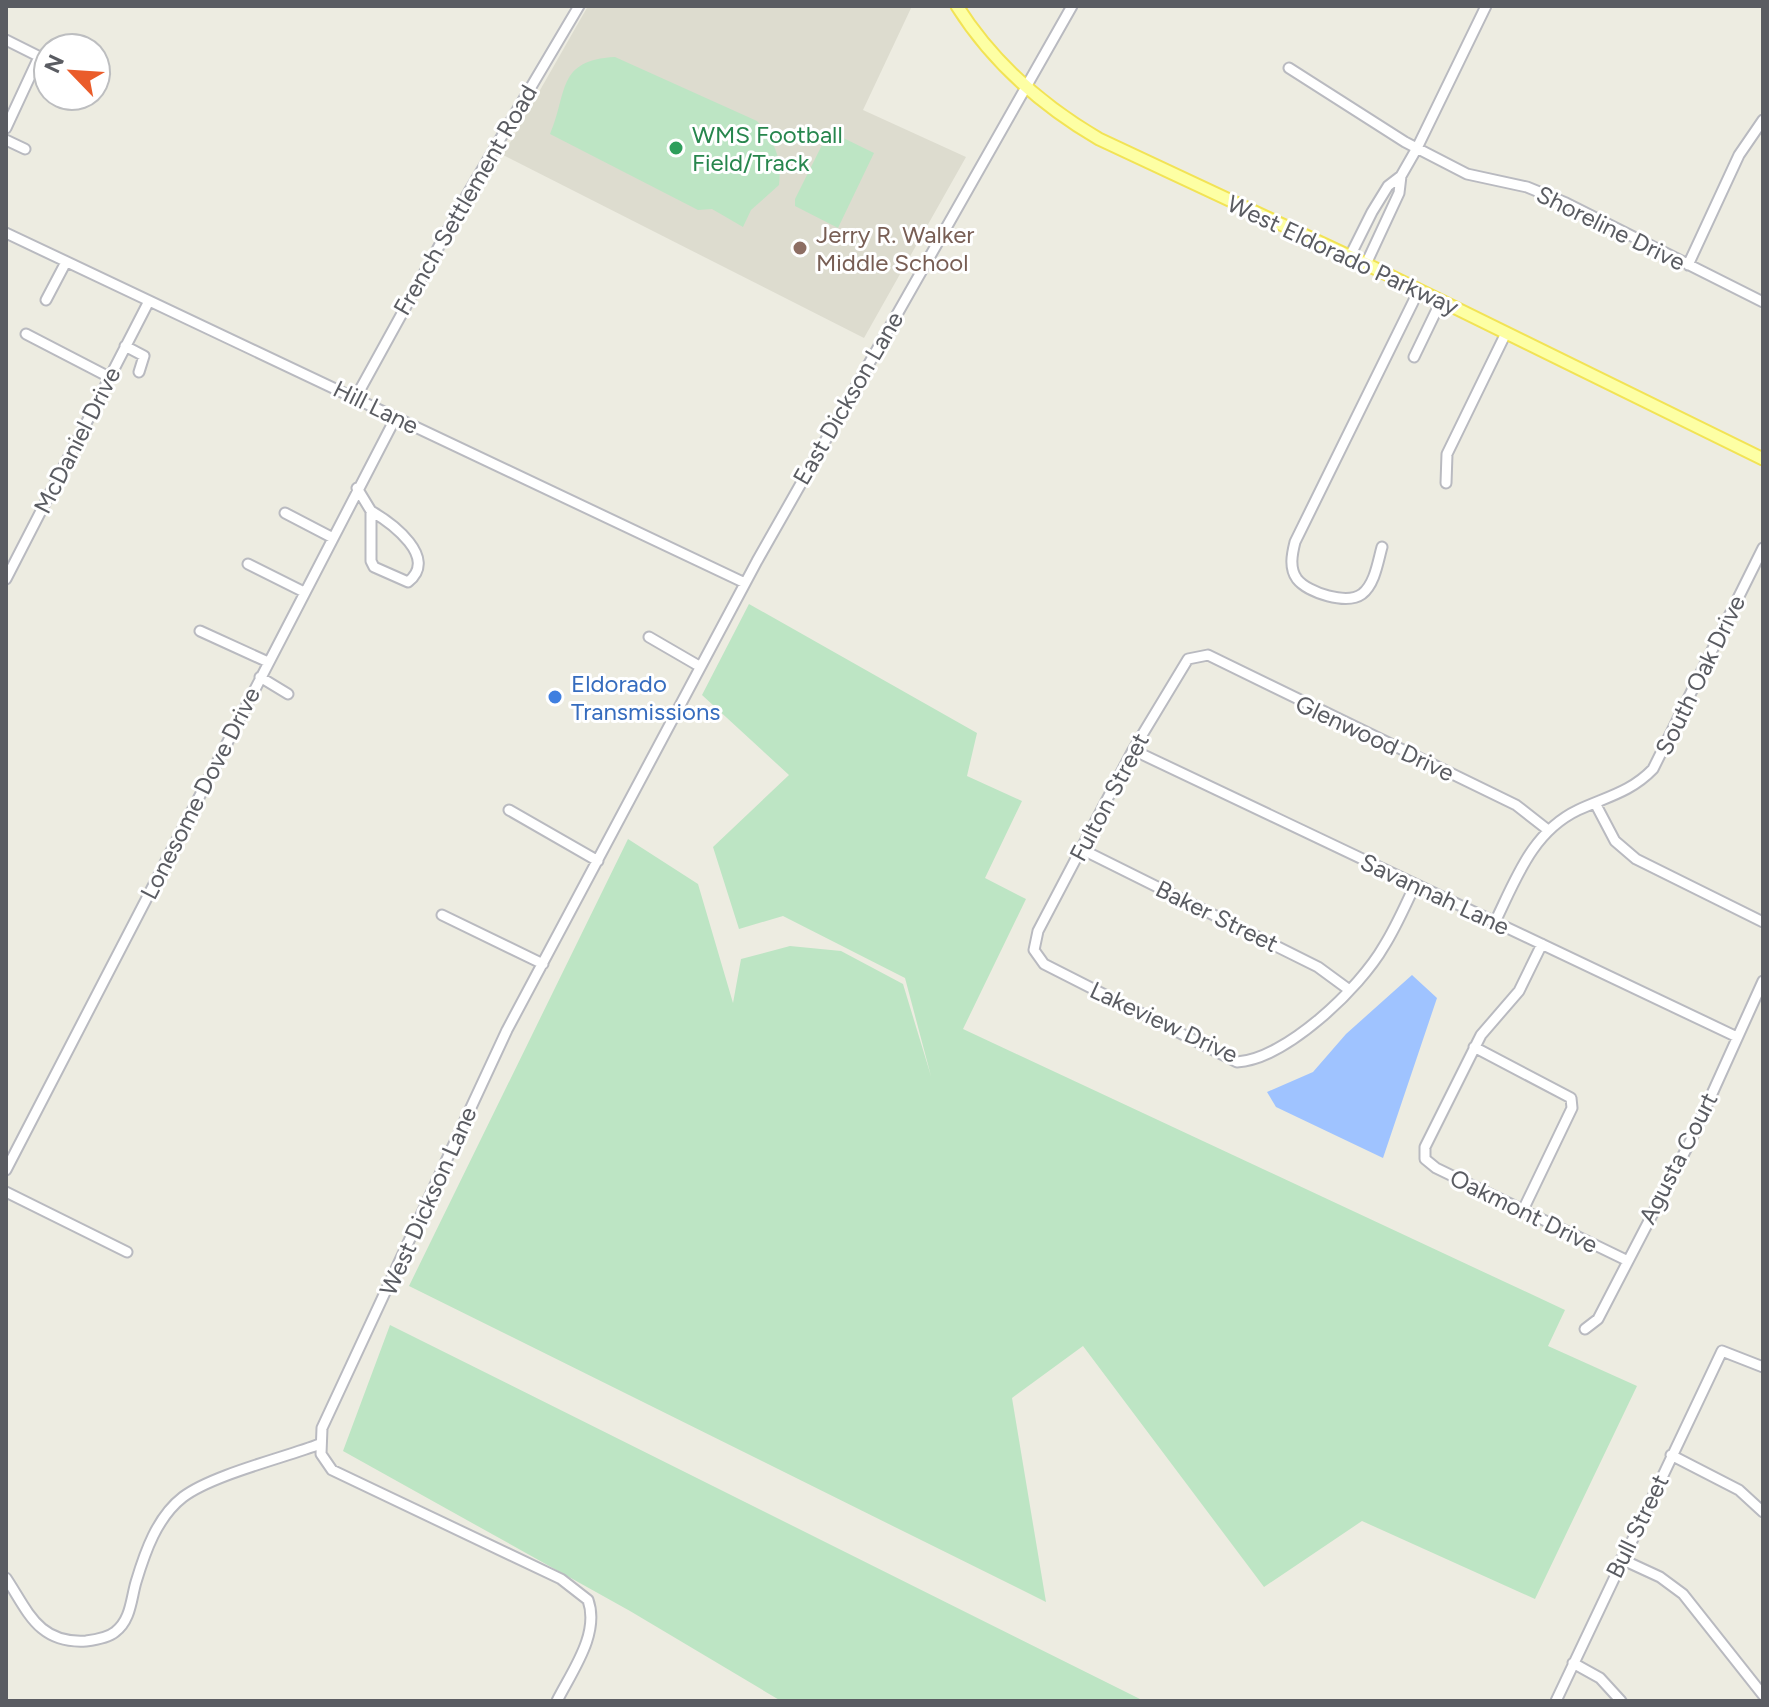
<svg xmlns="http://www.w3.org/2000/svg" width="1769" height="1707" viewBox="0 0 1769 1707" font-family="Figtree,sans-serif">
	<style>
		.education { fill: #dddccf }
		.green { fill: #bde5c4 }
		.water { fill: #9fc3ff }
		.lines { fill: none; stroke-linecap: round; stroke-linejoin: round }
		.minor-casing { stroke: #b9bac0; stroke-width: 13 }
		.major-casing { stroke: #f2e355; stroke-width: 15 }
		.minor { stroke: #fff; stroke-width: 9 }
		.major { stroke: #fdffa4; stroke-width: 11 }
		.leisure-dot { fill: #2e9e5b; stroke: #fff; stroke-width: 3 }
		.education-dot { fill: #8d6e63; stroke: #fff; stroke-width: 3 }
		.shop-dot { fill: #3f7fe0; stroke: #fff; stroke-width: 3 }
		.labels { text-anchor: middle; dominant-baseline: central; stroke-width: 6; stroke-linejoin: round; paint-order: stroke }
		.leisure-label { font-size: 24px; fill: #27864d; stroke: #fff; text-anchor: start }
		.street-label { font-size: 24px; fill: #5a5c62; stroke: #fff }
		.education-label { font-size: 24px; fill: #785e54; stroke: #fff; text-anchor: start }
		.shop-label { font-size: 24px; fill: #366cbe; stroke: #fff; text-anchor: start }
	</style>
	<rect width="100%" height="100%" fill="#edece1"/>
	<path class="education" d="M 588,6 L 912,6 L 863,110 L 966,157 L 864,338 L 503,155 Z"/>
	<path class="green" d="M 615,57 L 757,121 C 775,142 782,158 779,185 L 751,210 L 743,227 L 712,209 L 698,210 L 550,134 C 568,93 556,60 615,57 Z
		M 829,131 L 874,153 L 838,228 L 795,206 L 795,199 Z
		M 749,604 L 977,733 L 967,776 L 1022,801 L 985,878 L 1026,899 L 963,1029 L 1565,1310 L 1548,1346 L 1637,1386 L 1535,1599 L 1362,1521 L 1264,1587 L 1083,1346 L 1012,1398 L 1046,1602 L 409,1286 L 628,839 L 698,884 L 733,1003 L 741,959 L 790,946 L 841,951 L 903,984 L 931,1076 L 905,978 L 783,916 L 739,929 L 713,847 L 789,775 L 702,695 Z
		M 390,1325 L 1144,1701 L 781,1701 L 630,1611 L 343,1451 Z"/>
	<path class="water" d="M 1412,975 L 1437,998 L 1383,1158 L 1276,1107 L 1267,1092 L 1313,1072 L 1346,1034 Z"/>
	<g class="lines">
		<g class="minor-casing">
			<path id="minor" d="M 6,40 L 48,61
				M 1289,68 L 1405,142 L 1467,174 L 1527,187 L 1566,203 L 1763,302
				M 6,128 L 39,57
				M 6,140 L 25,149
				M 6,233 L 745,583
				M 1350,256 L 1372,212 L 1388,186 L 1401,176 L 1417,148 L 1486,6
				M 1366,264 L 1399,193 L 1401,176
				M 1688,265 L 1739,155 L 1763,120
				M 46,300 L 66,262
				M 26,334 L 109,377
				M 125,346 L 144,356 L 139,372
				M 1414,357 L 1441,301
				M 356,397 L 470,190 L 579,6
				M 1446,483 L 1447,454 L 1506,333
				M 357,488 L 371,511
				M 371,511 C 392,523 439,558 408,582 L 374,567 L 371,561 Z
				M 285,513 L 333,538
				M 1382,547 C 1378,561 1375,584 1362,594 C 1347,605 1308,593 1297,579 C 1289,568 1292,554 1295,542 L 1419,290
				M 248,564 L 304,592
				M 6,579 L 149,301
				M 200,631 L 268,662
				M 649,637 L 699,666
				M 260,677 L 288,694
				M 1133,750 L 1737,1037
				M 1595,803 L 1615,841 L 1636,859 L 1763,922
				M 509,810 L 598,861
				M 1081,849 L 1318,967 L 1348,989
				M 1415,885 C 1405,906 1396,927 1384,946 C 1360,988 1286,1059 1237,1062 L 1044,964 L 1034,950 L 1038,931 L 1133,750 L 1188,659 L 1208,655 L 1516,805 L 1548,830
				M 442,915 L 543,964
				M 1495,922 C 1516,879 1532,832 1578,810 C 1606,797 1631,792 1653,769 L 1763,548
				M 1542,944 L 1519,991 L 1481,1035 L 1425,1147 L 1425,1159 L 1436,1168 L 1626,1260
				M 1474,1047 L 1571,1098 L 1572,1108 L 1523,1210
				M 6,1170 L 396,417
				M 6,1192 L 127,1252
				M 1585,1329 L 1598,1319 L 1692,1138 L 1763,981
				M 1671,1455 L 1739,1490 L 1763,1512
				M 1621,1559 L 1660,1577 L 1683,1594 L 1763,1695
				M 6,1578 C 28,1611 38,1644 86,1641 C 94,1640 109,1637 115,1632 C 131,1620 131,1599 136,1582 C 145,1552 157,1517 183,1497 C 212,1475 283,1458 320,1444
				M 1573,1663 L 1600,1678 L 1621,1701
				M 557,1701 C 572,1671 600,1634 588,1600 L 561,1579 L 332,1470 L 321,1454 L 322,1428 L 507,1030 L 757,561 L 1072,6
				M 1556,1701 L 1722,1351 L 1763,1367"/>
		</g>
		<g class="major-casing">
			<path id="major" d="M 957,6 C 993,63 1041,105 1099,139 L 1366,264 L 1763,459"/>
		</g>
		<use href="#minor" class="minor"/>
		<use href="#major" class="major"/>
	</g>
	<circle class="leisure-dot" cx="676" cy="148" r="8"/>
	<circle class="education-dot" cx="800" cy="248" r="8"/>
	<circle class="shop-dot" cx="555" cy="697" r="8"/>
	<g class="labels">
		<g class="leisure-label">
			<text x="692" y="134">WMS Football<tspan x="692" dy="28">Field/Track</tspan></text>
		</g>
		<g class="street-label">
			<text transform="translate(465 200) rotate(-60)">French Settlement Road</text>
			<text transform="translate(1611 228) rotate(26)">Shoreline Drive</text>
			<text transform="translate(1343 255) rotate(25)">West Eldorado Parkway</text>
			<text transform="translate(848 398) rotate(-60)">East Dickson Lane</text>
			<text transform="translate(376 407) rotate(26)">Hill Lane</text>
			<text transform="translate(77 440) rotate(-63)">McDaniel Drive</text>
			<text transform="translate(1700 675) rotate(-64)">South Oak Drive</text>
			<text transform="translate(1375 738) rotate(25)">Glenwood Drive</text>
			<text transform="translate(200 793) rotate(-63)">Lonesome Dove Drive</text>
			<text transform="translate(1109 797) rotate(-62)">Fulton Street</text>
			<text transform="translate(1435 894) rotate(25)">Savannah Lane</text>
			<text transform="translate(1217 916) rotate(26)">Baker Street</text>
			<text transform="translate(1164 1022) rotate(25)">Lakeview Drive</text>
			<text transform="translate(1678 1158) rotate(-63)">Agusta Court</text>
			<text transform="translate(428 1201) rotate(-66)">West Dickson Lane</text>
			<text transform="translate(1524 1211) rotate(26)">Oakmont Drive</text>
			<text transform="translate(1637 1526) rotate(-64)">Bull Street</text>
		</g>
		<g class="education-label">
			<text x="816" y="234">Jerry R. Walker<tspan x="816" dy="28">Middle School</tspan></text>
		</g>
		<g class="shop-label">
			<text x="571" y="683">Eldorado<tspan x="571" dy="28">Transmissions</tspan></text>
		</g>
	</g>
	<rect width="1769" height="1707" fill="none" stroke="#5a5c62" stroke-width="16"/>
	<g transform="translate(72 72) rotate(295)"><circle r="38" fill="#ffffff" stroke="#bdbec0" stroke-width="2"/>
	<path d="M0-6L14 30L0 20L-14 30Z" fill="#ea5c2a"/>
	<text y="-12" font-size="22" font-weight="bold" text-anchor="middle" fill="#5a5c62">N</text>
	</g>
</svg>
